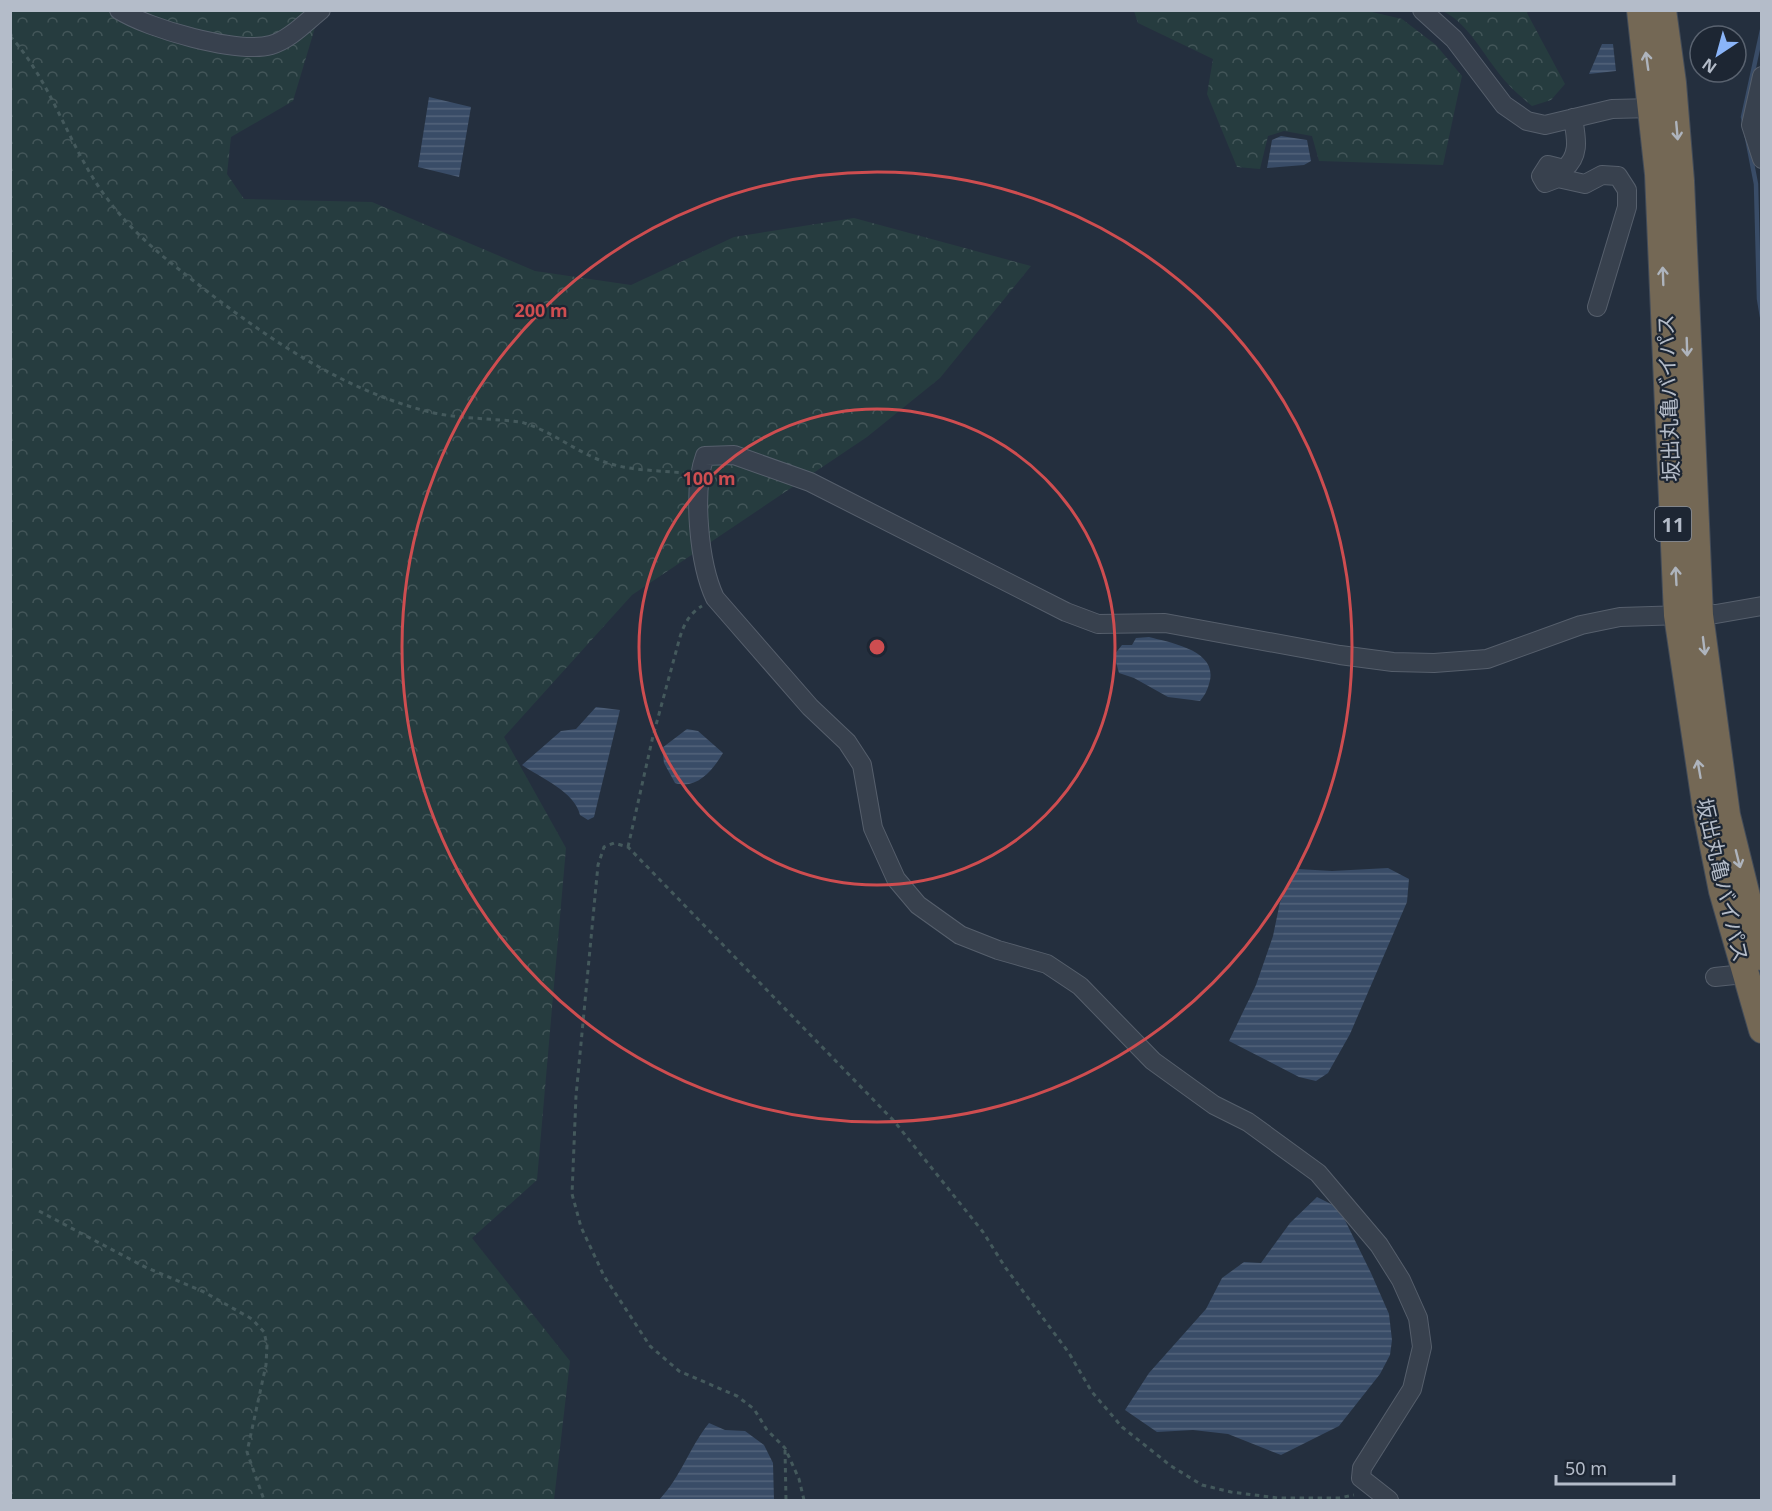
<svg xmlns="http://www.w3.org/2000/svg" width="1772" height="1511" viewBox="0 0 1772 1511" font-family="'Noto Sans','Noto Sans JP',sans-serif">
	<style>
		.forest { fill: url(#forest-crowns) }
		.water { fill: url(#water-rules) }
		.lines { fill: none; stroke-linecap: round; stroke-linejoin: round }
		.stream { stroke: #394c67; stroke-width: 4.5 }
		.minor-casing { stroke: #565f6c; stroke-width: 20 }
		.highway-casing { stroke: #434c59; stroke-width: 28 }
		.path { stroke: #44595c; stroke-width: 3; stroke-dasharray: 4.5 4.5; stroke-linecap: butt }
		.minor { stroke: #38414e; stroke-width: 18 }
		.highway { stroke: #746855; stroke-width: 26 }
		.oneway { stroke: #aeb4bd }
		.ring { fill: none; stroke: #ce4d50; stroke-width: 3 }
		.labels { text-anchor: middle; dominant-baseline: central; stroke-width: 4.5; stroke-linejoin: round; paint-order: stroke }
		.shield { fill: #1d2633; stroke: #878f9c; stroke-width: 1.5 }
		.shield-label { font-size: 20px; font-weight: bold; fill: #b4bcc9 }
		.street-label { font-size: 21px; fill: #b4bcc9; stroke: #1d2633 }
		.centre { fill: #ce4d50; stroke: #1d2633; stroke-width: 3 }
		.ring-label { font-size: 18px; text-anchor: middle; font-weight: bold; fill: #ce4d50; stroke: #1d2633; stroke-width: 4.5; stroke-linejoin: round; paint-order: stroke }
	</style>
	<defs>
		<pattern id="forest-crowns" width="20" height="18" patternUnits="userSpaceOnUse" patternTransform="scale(1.5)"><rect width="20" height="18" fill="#263c3f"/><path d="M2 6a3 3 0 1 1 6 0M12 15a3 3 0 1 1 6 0" fill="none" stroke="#435659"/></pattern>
		<pattern id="water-rules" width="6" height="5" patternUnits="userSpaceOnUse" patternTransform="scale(1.5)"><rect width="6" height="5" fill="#394c67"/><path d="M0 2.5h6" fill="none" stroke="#53647b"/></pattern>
	</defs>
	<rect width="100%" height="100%" fill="#242f3e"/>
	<path class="forest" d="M 10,11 L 320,11 L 293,101 L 231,137 L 227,174 L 244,199 L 372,202 L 535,271 L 631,285 L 734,237 L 854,218 L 1031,266 L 940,378 L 867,437 L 632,595 L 504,737 L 566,848 L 537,1180 L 472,1238 L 570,1361 L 554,1500 L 11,1500 Z
		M 1368,11 L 1402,19 L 1436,45 L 1462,76 L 1443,165 L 1319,161 L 1312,136 L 1284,131 L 1268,136 L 1260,169 L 1237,167 L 1207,94 L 1213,59 L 1138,23 L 1134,11 Z
		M 1443,11 L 1528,11 L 1527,13 L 1565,84 L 1551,100 L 1532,106 C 1524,99 1515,92 1508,84 C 1487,62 1471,25 1443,11 Z"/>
	<path class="water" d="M 1602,44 L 1613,44 L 1616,71 L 1589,74 Z
		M 429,97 L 471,107 L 459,177 L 418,167 Z
		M 1281,136 L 1307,140 L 1311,161 L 1304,165 L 1267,168 L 1272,140 Z
		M 1149,637 C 1172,643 1220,651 1209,684 C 1207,691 1205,695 1200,701 L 1168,697 L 1134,678 L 1119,673 L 1114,655 L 1122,645 L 1132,645 L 1136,638 Z
		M 596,707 L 620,710 L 594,817 L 588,820 L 580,815 C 575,792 541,778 522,765 L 561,731 L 576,729 Z
		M 687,729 L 698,731 L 723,753 C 713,770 697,790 675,783 L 664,763 L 662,748 Z
		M 1388,868 L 1409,879 L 1407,902 L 1350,1034 L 1328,1073 L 1316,1081 L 1299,1077 L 1229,1041 L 1256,985 L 1273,936 L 1280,902 L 1298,869 L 1332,871 Z
		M 1317,1197 L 1339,1208 L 1371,1273 L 1389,1314 L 1392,1340 L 1390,1355 L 1380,1374 L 1339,1426 L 1281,1455 L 1228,1434 L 1193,1430 L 1157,1432 L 1125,1410 L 1149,1373 L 1206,1309 L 1222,1278 L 1244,1262 L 1261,1263 L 1290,1223 Z
		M 709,1423 L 725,1430 L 745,1431 L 764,1445 L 773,1463 L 774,1500 L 659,1500 C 681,1477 689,1448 709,1423 Z"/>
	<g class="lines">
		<path class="stream" d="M 1762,30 L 1743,117 L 1756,184 L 1759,299 L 1762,317"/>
		<g class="minor-casing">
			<path id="minor" d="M 119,10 C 149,29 237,54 271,45 C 289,40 306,22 321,10
				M 1422,10 L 1454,39 L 1504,105 L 1527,121 L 1545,125 L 1612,109 L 1653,108
				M 1762,76 L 1751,125 L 1762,159
				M 1573,118 C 1576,137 1581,155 1564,169 L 1548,165 L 1541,176 L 1545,183 L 1558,178 L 1585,184 L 1602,175 L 1618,176 L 1627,190 L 1627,207 L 1597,307
				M 1715,977 L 1744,974
				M 1389,1500 L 1361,1478 L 1362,1468 L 1412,1389 L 1422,1347 L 1418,1318 L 1401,1280 L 1379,1245 L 1318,1173 L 1248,1122 L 1214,1105 L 1153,1061 L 1080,986 L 1047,964 L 998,950 L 960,935 L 918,905 L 896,879 L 873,828 L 862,765 L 847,742 L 810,707 L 715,598 C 699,564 692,491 705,456 L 734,455 L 810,482 L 1066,612 L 1098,624 L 1165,623 L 1340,655 L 1393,662 L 1434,663 L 1487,659 L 1581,625 L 1620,617 L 1716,614 L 1762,606"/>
		</g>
		<g class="highway-casing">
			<path id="highway" d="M 1640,10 L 1658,174 L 1677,615 L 1707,816 L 1722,891 L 1762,1030
				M 1663,10 L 1673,83 L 1681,181 L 1700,615 L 1727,815 L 1762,957"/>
		</g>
		<path class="path" d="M 10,36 C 51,81 68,144 103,193 C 133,235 168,261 208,292 C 273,342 342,388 422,410 C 453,419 489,418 521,422 C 549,430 571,448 597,459 C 624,471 655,470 684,473
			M 628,847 L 653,736 L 680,637 C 684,624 690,613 702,606
			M 39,1211 L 143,1266 L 204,1292 L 252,1319 L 264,1332 L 267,1345 L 266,1365 L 247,1452 L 264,1500
			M 785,1450 L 786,1500
			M 804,1500 L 799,1479 L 785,1448 L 767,1430 L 754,1409 L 737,1396 L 679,1371 L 650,1346 L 604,1276 L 581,1227 L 572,1194 L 576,1096 L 598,865 L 604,847 L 614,843 L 628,847 L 894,1121 L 983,1232 L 1005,1267 L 1069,1353 L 1092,1392 L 1122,1427 L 1171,1466 L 1202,1485 L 1231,1492 L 1278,1498 L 1339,1498 L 1354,1495"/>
		<use href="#minor" class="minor"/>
		<use href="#highway" class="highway"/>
	</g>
	<defs><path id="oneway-shaft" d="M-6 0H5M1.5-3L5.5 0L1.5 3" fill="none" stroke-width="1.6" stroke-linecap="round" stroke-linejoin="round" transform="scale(1.5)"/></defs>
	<g class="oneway">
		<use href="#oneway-shaft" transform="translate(1647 61) rotate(-98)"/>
		<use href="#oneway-shaft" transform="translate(1677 131) rotate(85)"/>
		<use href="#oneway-shaft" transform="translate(1663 276) rotate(-92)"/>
		<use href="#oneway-shaft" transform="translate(1687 347) rotate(88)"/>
		<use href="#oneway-shaft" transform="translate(1676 576) rotate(-93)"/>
		<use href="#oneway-shaft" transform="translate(1704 646) rotate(83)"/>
		<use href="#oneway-shaft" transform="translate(1699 769) rotate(-100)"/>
		<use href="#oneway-shaft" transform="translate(1738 859) rotate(76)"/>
	</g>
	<g class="ring">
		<circle cx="877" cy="647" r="238"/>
		<circle cx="877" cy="647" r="475"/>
	</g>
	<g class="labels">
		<rect class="shield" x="1655" y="507" width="36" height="34" rx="4.5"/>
		<g class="shield-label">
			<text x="1673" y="524">11</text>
		</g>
		<g class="street-label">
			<text transform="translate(1668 398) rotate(-92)">坂出丸亀バイパス</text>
			<text transform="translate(1723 880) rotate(77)">坂出丸亀バイパス</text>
		</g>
	</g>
	<circle cx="877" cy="647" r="9" class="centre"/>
	<g class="ring-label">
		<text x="541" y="317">200 m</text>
		<text x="709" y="485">100 m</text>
	</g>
	<rect width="1772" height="1511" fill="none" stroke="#b4bcc9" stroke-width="24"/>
	<g transform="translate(1718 54) rotate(216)"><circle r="28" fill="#1d2633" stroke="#59626f" stroke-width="1.5"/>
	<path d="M0-4.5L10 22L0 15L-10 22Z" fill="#8ab4f8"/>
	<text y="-9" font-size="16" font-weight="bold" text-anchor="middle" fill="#b4bcc9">N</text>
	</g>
	<path d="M1556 1475v9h118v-9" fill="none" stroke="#b4bcc9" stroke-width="3"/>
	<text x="1565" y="1475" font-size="18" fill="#b4bcc9" stroke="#1d2633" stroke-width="4.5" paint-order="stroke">50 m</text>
</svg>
